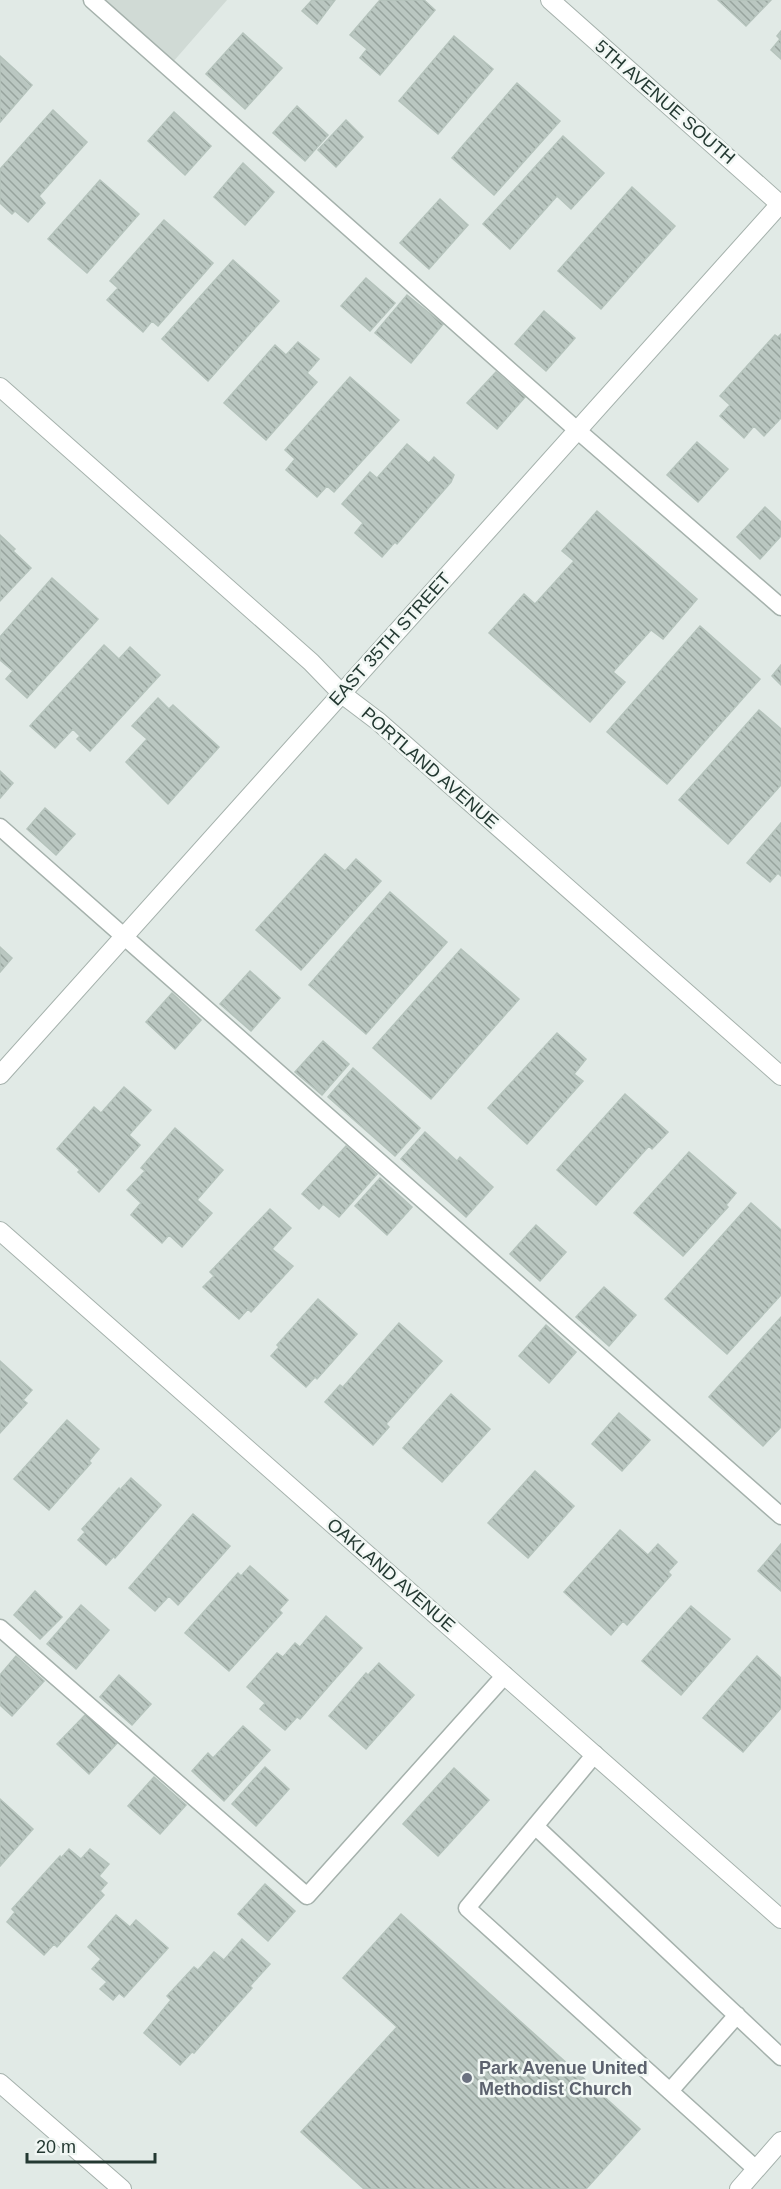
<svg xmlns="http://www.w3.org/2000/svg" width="781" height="2189" viewBox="0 0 781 2189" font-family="Arial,sans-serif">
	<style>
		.built { fill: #d0dad5 }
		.building { fill: url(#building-back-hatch); stroke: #b5c3bc; stroke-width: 1.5 }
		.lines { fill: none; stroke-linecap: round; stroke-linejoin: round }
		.service-casing { stroke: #a5b1ac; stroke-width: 19 }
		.minor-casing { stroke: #a5b1ac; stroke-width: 20 }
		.tertiary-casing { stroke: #a5b1ac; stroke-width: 20 }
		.service { stroke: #fff; stroke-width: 16 }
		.minor { stroke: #fff; stroke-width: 18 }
		.tertiary { stroke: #fff; stroke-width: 18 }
		.worship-dot { fill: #6b7280; stroke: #f1f7f4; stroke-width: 2 }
		.labels { text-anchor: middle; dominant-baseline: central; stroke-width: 5; stroke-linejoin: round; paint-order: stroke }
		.street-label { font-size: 18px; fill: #243932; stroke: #f1f7f4 }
		.worship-label { font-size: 18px; font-weight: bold; fill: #5b616d; stroke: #f1f7f4; text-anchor: start }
	</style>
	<defs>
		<pattern id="building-back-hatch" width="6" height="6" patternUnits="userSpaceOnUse" patternTransform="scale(1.5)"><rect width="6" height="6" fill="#bac7c1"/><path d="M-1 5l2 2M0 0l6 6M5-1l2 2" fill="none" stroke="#97a39d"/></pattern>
	</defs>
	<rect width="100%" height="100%" fill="#e1eae6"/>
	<path class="built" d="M 99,0 L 227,0 L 172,63 Z"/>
	<path class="building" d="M 312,0 L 335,0 L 317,24 L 302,11 Z
		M 380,0 L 424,0 L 435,10 L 380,75 L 360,58 L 367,49 L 350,35 Z
		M 718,0 L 771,0 L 746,26 Z
		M 781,31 L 781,59 L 771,50 L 780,39 L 777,36 Z
		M 243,33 L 282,68 L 245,109 L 206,74 Z
		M 454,36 L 493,69 L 438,134 L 399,101 Z
		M 0,56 L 32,85 L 0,122 Z
		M 517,83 L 560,121 L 494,195 L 452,158 Z
		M 297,106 L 328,135 L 305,161 L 273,133 Z
		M 53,110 L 87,142 L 39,196 L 45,203 L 28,222 L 15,211 L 12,214 L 0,203 L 0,169 Z
		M 174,112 L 211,146 L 185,175 L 148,141 Z
		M 346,120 L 363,137 L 336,167 L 318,150 Z
		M 563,136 L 604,173 L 571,209 L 557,196 L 510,249 L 483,224 Z
		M 243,163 L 274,192 L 245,225 L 214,197 Z
		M 100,180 L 139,214 L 87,273 L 48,239 Z
		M 632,187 L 675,226 L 601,309 L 558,271 Z
		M 440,199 L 468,225 L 429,269 L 400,243 Z
		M 164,220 L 213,263 L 158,326 L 152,321 L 143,332 L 107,300 L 118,288 L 110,281 Z
		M 233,260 L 279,301 L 208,381 L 162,339 Z
		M 366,278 L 395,303 L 370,331 L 341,306 Z
		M 407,295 L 443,324 L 411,363 L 375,333 Z
		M 544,311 L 575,338 L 546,371 L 515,344 Z
		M 781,334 L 781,418 L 764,436 L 754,426 L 744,438 L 720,416 L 730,405 L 720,396 L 775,335 L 778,337 Z
		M 298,342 L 319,359 L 307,373 L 317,382 L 266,440 L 224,403 L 275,345 L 286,355 Z
		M 496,372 L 525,397 L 497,429 L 467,403 Z
		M 350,377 L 399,420 L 334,492 L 327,486 L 317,497 L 286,470 L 295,459 L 285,450 Z
		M 697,442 L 728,469 L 698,502 L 667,475 Z
		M 407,444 L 429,463 L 434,457 L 454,475 L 451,482 L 397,544 L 395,542 L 382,557 L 355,533 L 363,523 L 342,504 L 370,472 L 377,478 Z
		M 765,507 L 781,522 L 781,536 L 760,559 L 737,537 Z
		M 597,511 L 697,599 L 663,639 L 651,630 L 613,672 L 625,682 L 590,722 L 489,633 L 524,594 L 535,604 L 574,561 L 562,551 Z
		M 0,535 L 15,549 L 13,551 L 31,568 L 0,601 Z
		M 52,578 L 98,619 L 27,698 L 6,679 L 13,671 L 0,660 L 0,637 Z
		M 700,626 L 760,679 L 667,784 L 607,732 Z
		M 104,645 L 119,659 L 130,647 L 160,675 L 90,751 L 77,739 L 80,736 L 73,729 L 55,748 L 30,726 Z
		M 781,665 L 781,685 L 772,676 Z
		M 158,698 L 169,709 L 173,705 L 219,747 L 168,804 L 126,762 L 147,739 L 132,726 Z
		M 759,710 L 781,729 L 781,785 L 728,844 L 679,800 Z
		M 0,771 L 13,783 L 0,798 Z
		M 45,808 L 75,834 L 56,855 L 27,829 Z
		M 781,823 L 781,876 L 778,873 L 770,882 L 747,863 Z
		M 325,854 L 345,871 L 356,859 L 381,881 L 301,970 L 256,930 Z
		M 390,892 L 447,942 L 366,1034 L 309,985 Z
		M 0,947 L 12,958 L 0,972 Z
		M 461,949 L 519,999 L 431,1099 L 373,1048 Z
		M 250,971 L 280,998 L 251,1031 L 220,1004 Z
		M 172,993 L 201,1020 L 175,1049 L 146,1022 Z
		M 557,1033 L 586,1059 L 574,1074 L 583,1081 L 527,1144 L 488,1108 Z
		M 323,1041 L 349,1064 L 322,1095 L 295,1072 Z
		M 353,1068 L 420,1128 L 395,1156 L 328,1097 Z
		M 124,1087 L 151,1110 L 129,1135 L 140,1145 L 99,1192 L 78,1172 L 80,1170 L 57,1149 L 94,1107 L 101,1113 Z
		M 625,1094 L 668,1132 L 652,1149 L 649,1146 L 596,1205 L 557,1170 Z
		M 175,1128 L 223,1170 L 197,1200 L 212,1213 L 182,1247 L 169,1235 L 162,1243 L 131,1215 L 141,1203 L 127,1190 L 145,1171 L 141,1168 Z
		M 425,1132 L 457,1161 L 460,1157 L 493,1187 L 466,1217 L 401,1159 Z
		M 346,1146 L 377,1174 L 339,1217 L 323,1204 L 319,1209 L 302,1194 Z
		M 689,1152 L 736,1193 L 726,1205 L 728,1207 L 683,1256 L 634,1213 Z
		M 380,1178 L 412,1207 L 387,1235 L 355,1206 Z
		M 751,1203 L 781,1230 L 781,1295 L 727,1354 L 665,1299 Z
		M 270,1209 L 291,1228 L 272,1249 L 293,1266 L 251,1312 L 248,1309 L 239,1319 L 203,1287 L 214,1276 L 210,1272 Z
		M 536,1225 L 566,1252 L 540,1281 L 510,1254 Z
		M 604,1287 L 636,1315 L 609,1346 L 576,1317 Z
		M 318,1299 L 357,1334 L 317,1379 L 315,1377 L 306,1387 L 271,1356 L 279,1347 L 277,1345 Z
		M 781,1317 L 781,1427 L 763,1446 L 709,1397 Z
		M 399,1323 L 442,1361 L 386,1424 L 389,1427 L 373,1445 L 325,1402 L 340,1385 L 343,1387 Z
		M 546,1325 L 576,1352 L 549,1383 L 519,1356 Z
		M 0,1361 L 32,1390 L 23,1400 L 27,1403 L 0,1433 Z
		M 451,1394 L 490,1429 L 442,1482 L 403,1448 Z
		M 619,1413 L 650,1440 L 622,1471 L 592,1444 Z
		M 67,1420 L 99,1449 L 89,1461 L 91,1463 L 49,1510 L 14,1479 Z
		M 535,1471 L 574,1506 L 528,1558 L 488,1523 Z
		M 131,1478 L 161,1505 L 115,1558 L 114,1556 L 106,1565 L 78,1540 L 85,1532 L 82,1529 L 119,1488 L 120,1490 Z
		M 193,1514 L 230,1546 L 178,1605 L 169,1596 L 155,1611 L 129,1588 Z
		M 620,1530 L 648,1555 L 658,1544 L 677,1562 L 668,1572 L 671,1575 L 627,1625 L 623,1621 L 611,1635 L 564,1592 Z
		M 781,1544 L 781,1591 L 758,1571 Z
		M 250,1566 L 288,1600 L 279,1610 L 282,1613 L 229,1671 L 185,1633 L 238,1573 L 241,1576 Z
		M 35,1591 L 62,1617 L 40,1639 L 14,1615 Z
		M 81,1605 L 109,1630 L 76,1669 L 47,1644 Z
		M 691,1606 L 730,1639 L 681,1695 L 642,1661 Z
		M 326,1616 L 362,1648 L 300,1719 L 297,1717 L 285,1730 L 260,1709 L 265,1703 L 247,1687 L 277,1653 L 283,1657 L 295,1643 L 300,1647 Z
		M 16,1656 L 44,1681 L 12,1716 L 0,1705 L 0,1675 Z
		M 757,1656 L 781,1678 L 781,1708 L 743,1752 L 703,1718 Z
		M 379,1663 L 414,1695 L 366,1749 L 329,1716 L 366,1673 L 368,1675 Z
		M 119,1675 L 151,1704 L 132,1725 L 100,1697 Z
		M 87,1713 L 118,1742 L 89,1774 L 57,1744 Z
		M 243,1726 L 270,1750 L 224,1801 L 192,1771 L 208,1753 L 213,1758 Z
		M 265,1767 L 289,1789 L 256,1826 L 232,1804 Z
		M 454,1768 L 489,1800 L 438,1856 L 403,1824 Z
		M 154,1777 L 186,1805 L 160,1834 L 128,1806 Z
		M 0,1799 L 33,1829 L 0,1866 Z
		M 69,1849 L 81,1859 L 90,1849 L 109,1864 L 99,1876 L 107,1883 L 100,1891 L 104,1895 L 57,1947 L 54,1944 L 44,1955 L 7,1922 L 15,1912 L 12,1909 L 60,1856 L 61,1858 Z
		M 265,1884 L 295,1911 L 268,1941 L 238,1914 Z
		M 401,1914 L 640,2129 L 586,2189 L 364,2189 L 301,2132 L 397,2027 L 343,1978 Z
		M 116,1915 L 130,1927 L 136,1920 L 168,1948 L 124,1997 L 119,1993 L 113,2000 L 100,1989 L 107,1982 L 92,1969 L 101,1959 L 88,1947 Z
		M 242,1939 L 270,1964 L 250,1986 L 252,1988 L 194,2053 L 192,2052 L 180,2065 L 144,2033 L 171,2000 L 167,1996 L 194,1967 L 198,1970 L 214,1952 L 224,1960 Z"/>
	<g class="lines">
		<g class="service-casing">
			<path id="service" d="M 92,0 L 577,430 L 781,607
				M 0,827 L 781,1516
				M 0,1628 L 307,1896 L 505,1675
				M 595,1754 L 467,1908 L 756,2169
				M 535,1826 L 781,2057
				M 670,2091 L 737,2015"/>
		</g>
		<g class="minor-casing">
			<path id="minor" d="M 550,0 L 781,205
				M 0,1231 L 781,1919
				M 739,2189 L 781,2141"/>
		</g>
		<g class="tertiary-casing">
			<path id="tertiary" d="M 0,387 L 311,662 L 342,694 L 379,722 L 781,1076
				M 0,1075 L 781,203
				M 0,2083 L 122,2189"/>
		</g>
		<use href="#service" class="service"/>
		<use href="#minor" class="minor"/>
		<use href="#tertiary" class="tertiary"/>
	</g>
	<circle class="worship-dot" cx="467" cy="2078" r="6"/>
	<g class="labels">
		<g class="street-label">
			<text transform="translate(665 102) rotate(41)">5TH AVENUE SOUTH</text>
			<text transform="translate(390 639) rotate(-48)">EAST 35TH STREET</text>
			<text transform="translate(430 768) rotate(41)">PORTLAND AVENUE</text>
			<text transform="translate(391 1575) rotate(41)">OAKLAND AVENUE</text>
		</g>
		<g class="worship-label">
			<text x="479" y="2068">Park Avenue United<tspan x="479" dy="21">Methodist Church</tspan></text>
		</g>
	</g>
	<path d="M27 2153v9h128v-9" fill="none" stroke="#243932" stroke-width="3"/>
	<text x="36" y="2153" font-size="18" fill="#243932" stroke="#f1f7f4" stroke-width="4.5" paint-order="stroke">20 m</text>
</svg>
